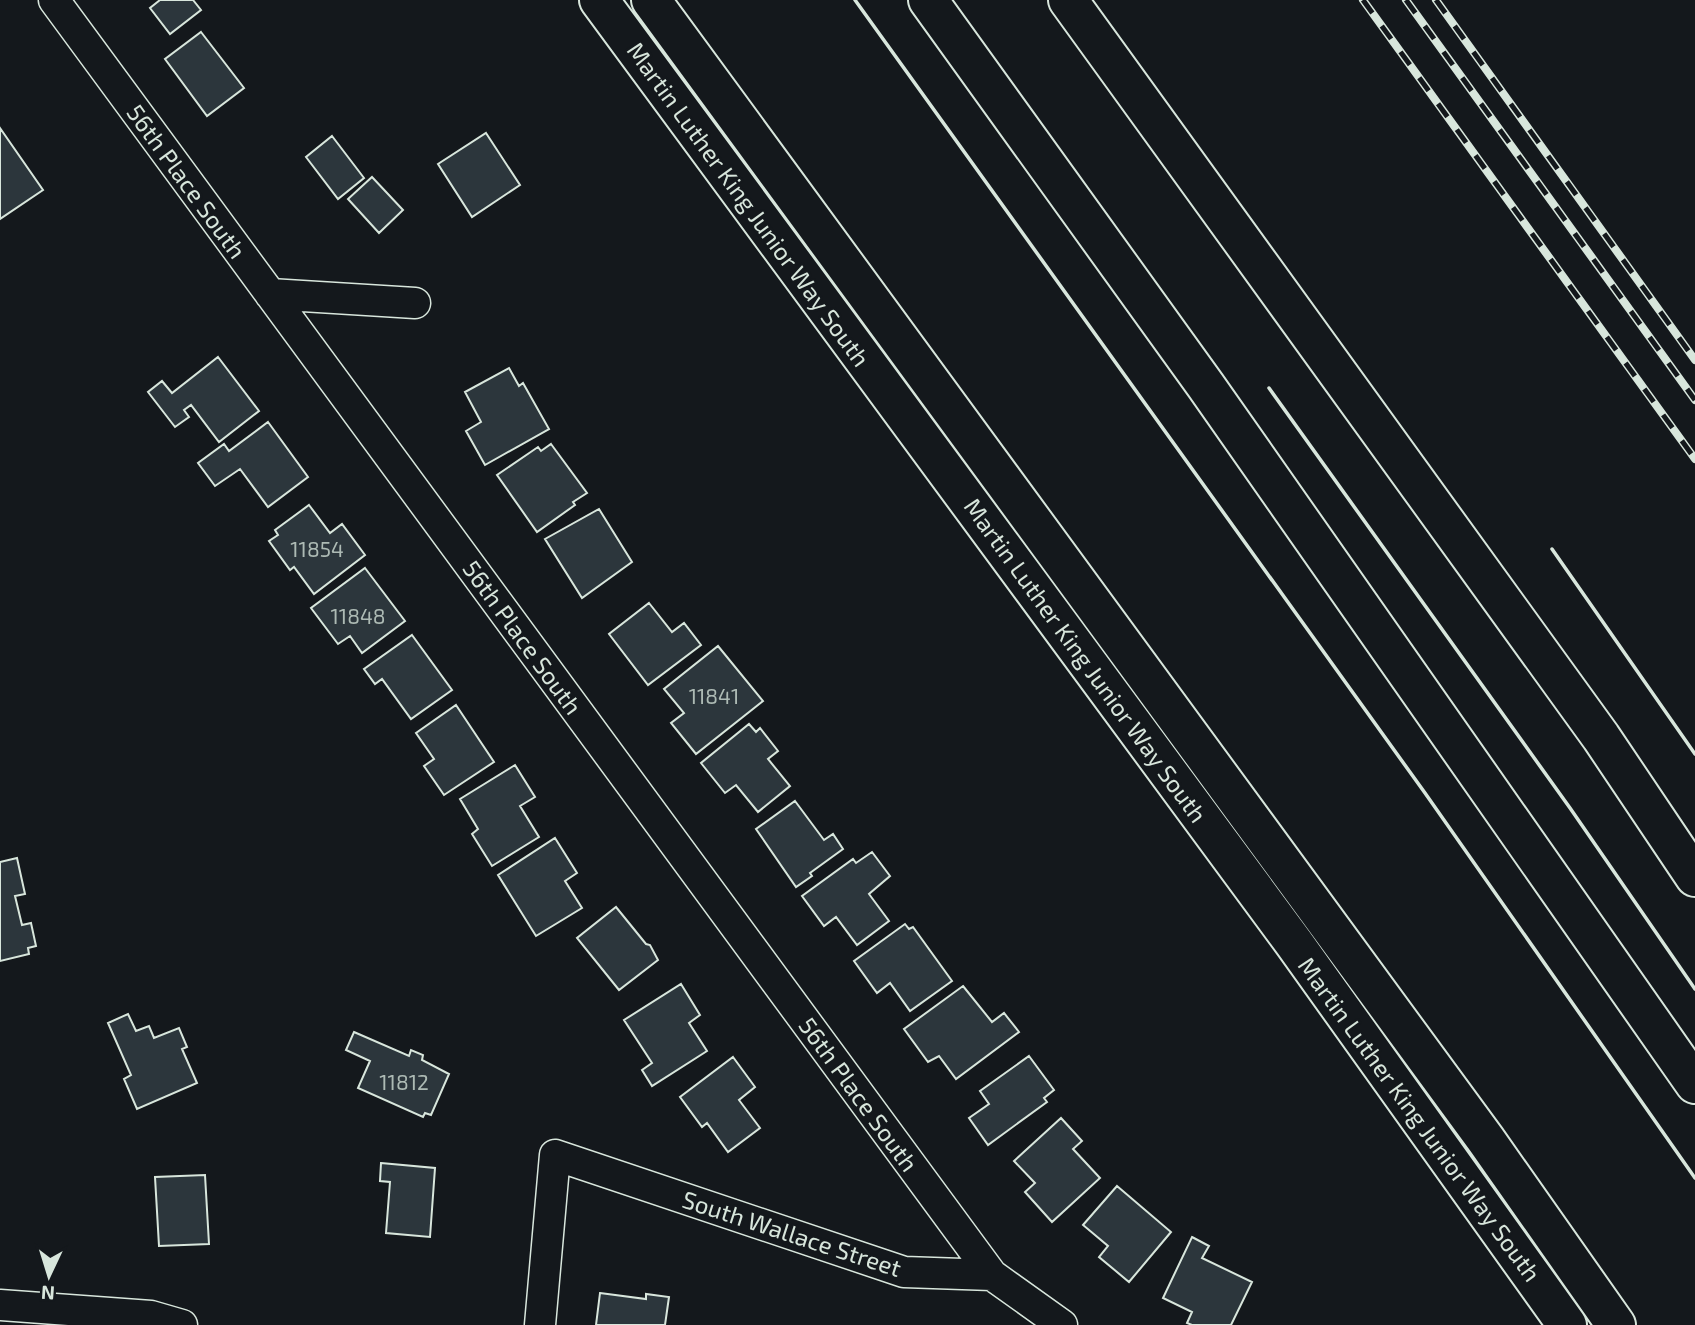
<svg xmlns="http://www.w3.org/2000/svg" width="1695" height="1325" viewBox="0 0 1695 1325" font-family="'Exo 2',sans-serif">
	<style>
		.building { fill: #2c363c; stroke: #d8e6dc; stroke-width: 2 }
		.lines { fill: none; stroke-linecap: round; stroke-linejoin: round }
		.street-casing { stroke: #d8e6dc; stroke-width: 33 }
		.secondary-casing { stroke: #d8e6dc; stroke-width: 42 }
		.highway-casing { stroke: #d8e6dc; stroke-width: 42 }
		.street { stroke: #14181c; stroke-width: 30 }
		.secondary { stroke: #14181c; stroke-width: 38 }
		.highway { stroke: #14181c; stroke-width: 38 }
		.rail-casing { stroke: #d8e6dc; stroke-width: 8 }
		.rail { stroke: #14181c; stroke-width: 5; stroke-dasharray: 16; stroke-linecap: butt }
		.wall { stroke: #d8e6dc; stroke-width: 3.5 }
		.labels { text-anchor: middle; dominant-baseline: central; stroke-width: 5; stroke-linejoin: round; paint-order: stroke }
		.number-label { font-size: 21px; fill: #adbab4 }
		.street-label { font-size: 24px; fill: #d8e6dc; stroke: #14181c }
	</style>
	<rect width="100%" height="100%" fill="#14181c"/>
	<path class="building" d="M 160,0 L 193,0 L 201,10 L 170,34 L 150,8 Z
		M 201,32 L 244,88 L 207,116 L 165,59 Z
		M 0,128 L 43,190 L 0,219 Z
		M 486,133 L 520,185 L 472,217 L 438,164 Z
		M 332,136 L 364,178 L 338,199 L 306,157 Z
		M 372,177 L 403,210 L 379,233 L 348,199 Z
		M 218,357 L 259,411 L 219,442 L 191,405 L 184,410 L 189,417 L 175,427 L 148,392 L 162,381 L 172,393 Z
		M 509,368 L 519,386 L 523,383 L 549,429 L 485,465 L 466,431 L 481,422 L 465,392 Z
		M 268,422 L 308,477 L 268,507 L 240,469 L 215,486 L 198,463 L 224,444 L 229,451 Z
		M 551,444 L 587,493 L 573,502 L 575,505 L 537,532 L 497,475 L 538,447 L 541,451 Z
		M 309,505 L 330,533 L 342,524 L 365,555 L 314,594 L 294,567 L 290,570 L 269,541 L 278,535 L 275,530 Z
		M 599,509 L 632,562 L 582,598 L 545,539 Z
		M 365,568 L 405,621 L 362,653 L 350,636 L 338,644 L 311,608 Z
		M 649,603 L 672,632 L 684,623 L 701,645 L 648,685 L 609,634 Z
		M 412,635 L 452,690 L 411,719 L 382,679 L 375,684 L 364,669 Z
		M 718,646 L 763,701 L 696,754 L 671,723 L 684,713 L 664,689 Z
		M 456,705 L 494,762 L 444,795 L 424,766 L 434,759 L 416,733 Z
		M 749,724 L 756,732 L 760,728 L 778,751 L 768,759 L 790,786 L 758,812 L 736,785 L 725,793 L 701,763 Z
		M 515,765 L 535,797 L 520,806 L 539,837 L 492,866 L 472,834 L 478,829 L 460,799 Z
		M 795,801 L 824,840 L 833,834 L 843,849 L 810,873 L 812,876 L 796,887 L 756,829 Z
		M 555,838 L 577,873 L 565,881 L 582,908 L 536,936 L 498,875 Z
		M 872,852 L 890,876 L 869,894 L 889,921 L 857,945 L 836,917 L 824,926 L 802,896 L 853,859 L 856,863 Z
		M 17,858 L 25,894 L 15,896 L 22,925 L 31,923 L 36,946 L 28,948 L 29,954 L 0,961 L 0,862 Z
		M 616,907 L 646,944 L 650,945 L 658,960 L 619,990 L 577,938 Z
		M 905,924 L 909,929 L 913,927 L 952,981 L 910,1011 L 890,983 L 877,993 L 854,961 Z
		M 681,984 L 700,1015 L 689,1023 L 707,1051 L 652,1086 L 642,1070 L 652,1063 L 624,1020 Z
		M 963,986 L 992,1022 L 1004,1013 L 1019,1032 L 956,1079 L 939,1056 L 928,1062 L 904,1029 Z
		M 128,1014 L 136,1031 L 149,1026 L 154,1038 L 179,1028 L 187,1047 L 182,1049 L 197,1083 L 137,1109 L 124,1079 L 131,1075 L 108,1023 Z
		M 354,1032 L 409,1056 L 411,1050 L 423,1055 L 422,1060 L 449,1074 L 431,1115 L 425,1113 L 423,1117 L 358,1088 L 370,1061 L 346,1050 Z
		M 1029,1056 L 1054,1090 L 1044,1098 L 1047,1102 L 988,1145 L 969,1118 L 989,1104 L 980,1091 Z
		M 733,1057 L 755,1087 L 739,1100 L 760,1128 L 728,1152 L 707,1123 L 702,1127 L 680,1097 Z
		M 1061,1118 L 1082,1141 L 1073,1149 L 1100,1178 L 1052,1222 L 1025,1192 L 1035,1183 L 1014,1161 Z
		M 381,1163 L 435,1168 L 430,1237 L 386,1233 L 390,1182 L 380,1181 Z
		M 205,1175 L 209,1244 L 159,1246 L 155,1177 Z
		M 1117,1186 L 1171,1232 L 1129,1282 L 1099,1257 L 1108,1246 L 1083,1225 Z
		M 1192,1237 L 1209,1246 L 1202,1258 L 1252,1282 L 1231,1325 L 1192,1325 L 1187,1323 L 1192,1312 L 1163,1298 Z
		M 600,1293 L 646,1299 L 646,1294 L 669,1297 L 665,1325 L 596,1325 Z"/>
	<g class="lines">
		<g class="street-casing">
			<path id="street" d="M 54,0 L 992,1275
				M 270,294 L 415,303
				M 0,1305 L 151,1316 L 182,1325
				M 540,1325 L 555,1155 L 904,1272 L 992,1275 L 1062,1325"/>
		</g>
		<g class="secondary-casing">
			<path id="secondary" d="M 599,0 L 1294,943 L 1567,1325
				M 651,0 L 1486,1140 L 1616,1325"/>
		</g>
		<g class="highway-casing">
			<path id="highway" d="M 928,0 L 1206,386 L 1695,1084
				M 1068,0 L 1601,737 L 1695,877"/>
		</g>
		<use href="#street" class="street"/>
		<use href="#secondary" class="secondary"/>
		<use href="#highway" class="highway"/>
		<g class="rail-casing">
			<path id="rail" d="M 1363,0 L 1695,459
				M 1406,0 L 1695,400
				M 1436,0 L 1695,360"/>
		</g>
		<use href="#rail" class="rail"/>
		<path class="wall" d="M 855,0 L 1425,793 L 1695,1178
			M 1269,388 L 1570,808 L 1695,989
			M 1552,549 L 1695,754"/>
	</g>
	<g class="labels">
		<g class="number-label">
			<text x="317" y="548">11854</text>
			<text x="358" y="615">11848</text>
			<text x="714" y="695">11841</text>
			<text x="404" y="1081">11812</text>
		</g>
		<g class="street-label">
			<text transform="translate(187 181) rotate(54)">56th Place South</text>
			<text transform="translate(749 204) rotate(54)">Martin Luther King Junior Way South</text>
			<text transform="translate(523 637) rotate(54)">56th Place South</text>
			<text transform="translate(1086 660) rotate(54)">Martin Luther King Junior Way South</text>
			<text transform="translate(859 1094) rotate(54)">56th Place South</text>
			<text transform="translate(1420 1119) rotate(54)">Martin Luther King Junior Way South</text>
			<text transform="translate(792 1233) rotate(18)">South Wallace Street</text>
		</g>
	</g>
	<g transform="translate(49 1276) rotate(184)" stroke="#14181c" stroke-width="5" paint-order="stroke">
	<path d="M0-5L12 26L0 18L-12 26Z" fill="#d8e6dc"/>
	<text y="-10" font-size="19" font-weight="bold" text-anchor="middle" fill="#d8e6dc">N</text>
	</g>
</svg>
